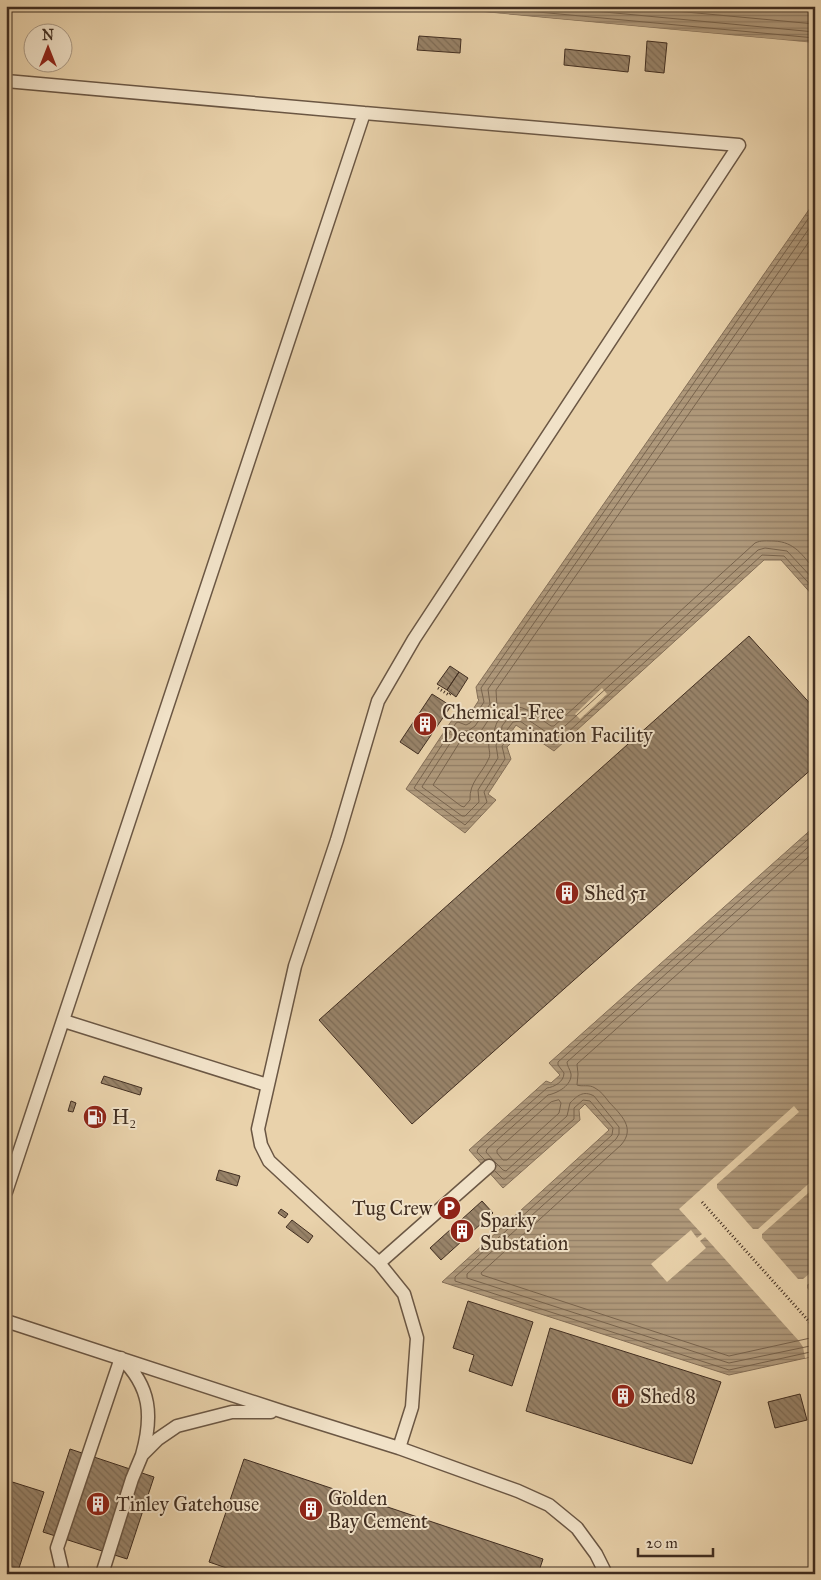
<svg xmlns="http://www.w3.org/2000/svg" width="821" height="1580" viewBox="0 0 821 1580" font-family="'IM FELL Great Primer',serif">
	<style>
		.water { fill: url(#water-rules); stroke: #846f58 }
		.pier { fill: #e9d2ab }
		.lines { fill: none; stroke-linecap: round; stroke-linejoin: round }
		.shore { stroke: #78644e; stroke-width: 1 }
		.building { fill: url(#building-back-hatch); stroke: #412e21 }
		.service-casing { stroke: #6b5744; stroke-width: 15 }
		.path { stroke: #412e21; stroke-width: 3; stroke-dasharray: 1 2.5; stroke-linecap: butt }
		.service { stroke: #f1e2c8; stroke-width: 12 }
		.labels { text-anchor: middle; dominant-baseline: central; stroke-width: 4; stroke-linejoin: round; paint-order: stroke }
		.poi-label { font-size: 20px; fill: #412e21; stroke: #f1e2c8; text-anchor: start }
	</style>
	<defs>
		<pattern id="water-rules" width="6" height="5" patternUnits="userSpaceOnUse" patternTransform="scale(1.25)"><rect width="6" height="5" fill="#b09a7c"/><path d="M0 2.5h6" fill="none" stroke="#917e65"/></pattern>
		<pattern id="building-back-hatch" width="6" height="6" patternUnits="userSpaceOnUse" patternTransform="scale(1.25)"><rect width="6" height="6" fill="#988369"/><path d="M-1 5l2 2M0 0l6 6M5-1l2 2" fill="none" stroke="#7e6c56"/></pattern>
	</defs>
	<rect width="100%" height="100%" fill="#e9d2ab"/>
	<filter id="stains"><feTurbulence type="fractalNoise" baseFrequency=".004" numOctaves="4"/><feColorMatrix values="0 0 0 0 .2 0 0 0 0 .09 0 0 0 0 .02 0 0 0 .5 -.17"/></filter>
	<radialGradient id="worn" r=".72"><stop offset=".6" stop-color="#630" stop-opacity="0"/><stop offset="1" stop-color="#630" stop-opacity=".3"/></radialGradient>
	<path class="water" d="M 420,6 L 815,6 L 815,43 Z
		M 815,201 L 815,598 L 781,560 L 764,560 L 554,751 L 516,725 L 512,731 L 514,740 L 507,747 L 511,759 L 488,794 L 496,800 L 465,833 L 406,789 L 456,714 L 466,720 L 479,700 L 478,699 L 476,687 Z
		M 815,826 L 815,1356 L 729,1375 L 442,1282 L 609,1130 L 585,1104 L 579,1110 L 580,1120 L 503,1188 L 469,1150 L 546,1081 L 551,1083 L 560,1075 L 549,1063 Z"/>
	<path class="pier" d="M 418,6 L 815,43 L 815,46 L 420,9 Z
		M 602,688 L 607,694 L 580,719 L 575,714 Z
		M 794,1106 L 799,1112 L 717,1184 L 717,1188 L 753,1229 L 758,1229 L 815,1178 L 815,1187 L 762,1234 L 762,1238 L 798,1279 L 803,1279 L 815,1269 L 815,1278 L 807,1285 L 807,1288 L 815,1297 L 815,1356 L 805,1358 L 803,1347 L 799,1341 L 705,1237 L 700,1241 L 706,1248 L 667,1282 L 651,1264 L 691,1230 L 697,1238 L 702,1234 L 679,1209 Z"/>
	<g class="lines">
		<path class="shore" d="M 474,6 L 815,38
			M 541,6 L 815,32
			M 621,6 L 815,24
			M 815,209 L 481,688 L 484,702 L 470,723 L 466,725 L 458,722 L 456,723 L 414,788 L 465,825 L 487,802 L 484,792 L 505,759 L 502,746 L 508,739 L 507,730 L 513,722 L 520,721 L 552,744 L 555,744 L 762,555 L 784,556 L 815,590
			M 815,220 L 488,689 L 490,704 L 475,726 L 468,731 L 458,731 L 423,785 L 422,787 L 462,816 L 465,816 L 479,802 L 478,790 L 498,758 L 496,745 L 501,737 L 502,726 L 509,717 L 514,715 L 521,715 L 552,736 L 554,736 L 758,550 L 765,548 L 787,551 L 815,581
			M 815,233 L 496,690 L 497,707 L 481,731 L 474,737 L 461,740 L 433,785 L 461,806 L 464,807 L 470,800 C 469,782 482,774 489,758 C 491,754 488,748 489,743 C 490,739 493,736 494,733 C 496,718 508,701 525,709 C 534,713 543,721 551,726 L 554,726 L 755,543 C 761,540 767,541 774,541 C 795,542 802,555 815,570
			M 815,851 L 577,1064 L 578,1074 L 577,1085 C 582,1087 589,1084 595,1088 C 601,1091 605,1097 609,1102 C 621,1115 636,1128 621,1145 L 481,1273 L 482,1275 L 729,1356 L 815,1337
			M 559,1100 L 561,1103 L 559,1113 L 507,1160 L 503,1160 L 497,1153 L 497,1150 L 551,1102 Z
			M 485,1160 L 477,1152 L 478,1149 L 547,1088 C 554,1087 564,1082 564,1073 L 558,1065 L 558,1062 L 815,833
			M 493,1160 L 486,1152 L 487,1149 L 548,1095 C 558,1093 572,1085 571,1074 C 570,1069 567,1066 567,1062 L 815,841
			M 495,1162 L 503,1170 L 506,1171 L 567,1116 L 570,1103 C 577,1096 583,1090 594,1096 L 619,1127 L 619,1134 L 616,1139 L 467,1274 L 467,1278 L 729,1363 L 815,1345
			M 495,1171 L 503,1179 L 505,1179 L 574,1119 L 574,1108 L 583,1100 L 590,1101 L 613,1128 L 612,1135 L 455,1277 L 455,1281 L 729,1370 L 815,1351"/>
	</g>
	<path class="building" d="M 419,36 L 461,39 L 460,53 L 417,50 Z
		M 647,41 L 667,43 L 664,73 L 645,71 Z
		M 565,49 L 630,56 L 628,72 L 564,65 Z
		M 749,636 L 815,709 L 815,766 L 412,1124 L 319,1020 Z
		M 450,666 L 459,672 L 447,690 L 437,684 Z
		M 459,672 L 468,678 L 456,697 L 447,690 Z
		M 432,694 L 451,706 L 418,754 L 400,742 Z
		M 104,1076 L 142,1088 L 140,1095 L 101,1083 Z
		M 71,1101 L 76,1103 L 73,1112 L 68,1111 Z
		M 91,1114 L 99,1116 L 98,1121 L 90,1119 Z
		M 219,1170 L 240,1176 L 237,1186 L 216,1180 Z
		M 482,1201 L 493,1213 L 441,1260 L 430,1248 Z
		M 281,1209 L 288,1214 L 285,1218 L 278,1213 Z
		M 292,1220 L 313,1236 L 308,1243 L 286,1227 Z
		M 468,1301 L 533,1322 L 512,1386 L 469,1371 L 474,1355 L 453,1348 Z
		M 550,1328 L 721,1382 L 692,1464 L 526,1411 Z
		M 800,1394 L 807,1420 L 775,1428 L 768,1402 Z
		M 70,1449 L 154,1477 L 127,1559 L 43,1532 Z
		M 244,1459 L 543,1559 L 538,1574 L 244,1574 L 209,1562 Z
		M 6,1480 L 44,1492 L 17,1574 L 6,1574 Z"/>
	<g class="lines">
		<g class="service-casing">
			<path id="service" d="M 6,81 L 364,113 L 6,1192
				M 364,113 L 739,145 L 414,639 L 378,701 L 337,840 L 295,966 L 258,1129 L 261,1145 L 269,1161 L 379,1263 L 404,1294 L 417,1338 L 412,1407 L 399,1448
				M 64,1021 L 267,1085
				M 379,1263 L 489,1166
				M 6,1321 L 284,1412 L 399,1448 L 518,1491 L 549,1505 L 577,1528 L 596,1554 L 606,1574
				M 63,1574 L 57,1548 L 121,1358 C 151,1387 153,1416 142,1455
				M 102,1574 L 132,1479 L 142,1455 L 158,1439 L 177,1426 L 232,1412 L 271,1412"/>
		</g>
		<path class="path" d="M 438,688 L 449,695 L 451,693
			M 702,1202 L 815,1328"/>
		<use href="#service" class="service"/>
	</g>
	<defs>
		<g id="building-disc" transform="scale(1.25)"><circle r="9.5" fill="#8f2418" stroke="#f1e2c8"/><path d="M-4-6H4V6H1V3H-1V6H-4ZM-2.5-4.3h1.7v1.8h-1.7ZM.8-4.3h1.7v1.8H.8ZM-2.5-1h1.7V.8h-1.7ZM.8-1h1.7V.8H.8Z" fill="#fff"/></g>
		<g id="fuel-disc" transform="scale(1.25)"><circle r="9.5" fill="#8f2418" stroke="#f1e2c8"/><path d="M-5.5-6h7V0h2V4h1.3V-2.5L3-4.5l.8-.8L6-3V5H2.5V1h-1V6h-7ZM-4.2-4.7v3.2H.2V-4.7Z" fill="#fff"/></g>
		<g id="parking-disc" transform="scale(1.25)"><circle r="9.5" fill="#8f2418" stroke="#f1e2c8"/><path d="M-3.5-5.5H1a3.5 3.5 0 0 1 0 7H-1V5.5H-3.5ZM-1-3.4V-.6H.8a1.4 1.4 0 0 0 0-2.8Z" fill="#fff"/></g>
	</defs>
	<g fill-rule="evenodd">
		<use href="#building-disc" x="425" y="724"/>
		<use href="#building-disc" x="567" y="893"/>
		<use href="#fuel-disc" x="95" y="1117"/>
		<use href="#parking-disc" x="449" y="1208"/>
		<use href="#building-disc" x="462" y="1231"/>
		<use href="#building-disc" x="623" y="1396"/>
		<use href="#building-disc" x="98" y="1504"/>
		<use href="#building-disc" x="311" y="1509"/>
	</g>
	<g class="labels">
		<g class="poi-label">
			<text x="442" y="712">Chemical-Free<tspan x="442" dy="23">Decontamination Facility</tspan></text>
			<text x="584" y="893">Shed 51</text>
			<text x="112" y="1117">H₂</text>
			<text x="432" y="1208" text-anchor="end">Tug Crew</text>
			<text x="480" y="1220">Sparky<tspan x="480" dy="23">Substation</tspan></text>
			<text x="640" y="1396">Shed 8</text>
			<text x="328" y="1498">Golden<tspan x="328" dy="23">Bay Cement</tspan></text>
			<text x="116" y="1504">Tinley Gatehouse</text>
		</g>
	</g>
	<rect width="821" height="1580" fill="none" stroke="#e9d2ab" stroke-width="25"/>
	<rect x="8" y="8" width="806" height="1565" fill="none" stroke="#412e21" stroke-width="2.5"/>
	<rect x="12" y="12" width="796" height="1555" fill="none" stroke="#412e21"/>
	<g transform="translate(48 48)"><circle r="24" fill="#f1e2c8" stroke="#ab9a85"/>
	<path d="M0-4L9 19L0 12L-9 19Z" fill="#8f2418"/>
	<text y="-8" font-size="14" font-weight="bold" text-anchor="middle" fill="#412e21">N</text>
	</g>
	<path d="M638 1548v8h75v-8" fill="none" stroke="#412e21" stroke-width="2.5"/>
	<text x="646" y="1548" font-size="15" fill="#412e21" stroke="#f1e2c8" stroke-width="4" paint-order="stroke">20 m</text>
	<rect width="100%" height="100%" filter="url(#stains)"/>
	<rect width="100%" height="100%" fill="url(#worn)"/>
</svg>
